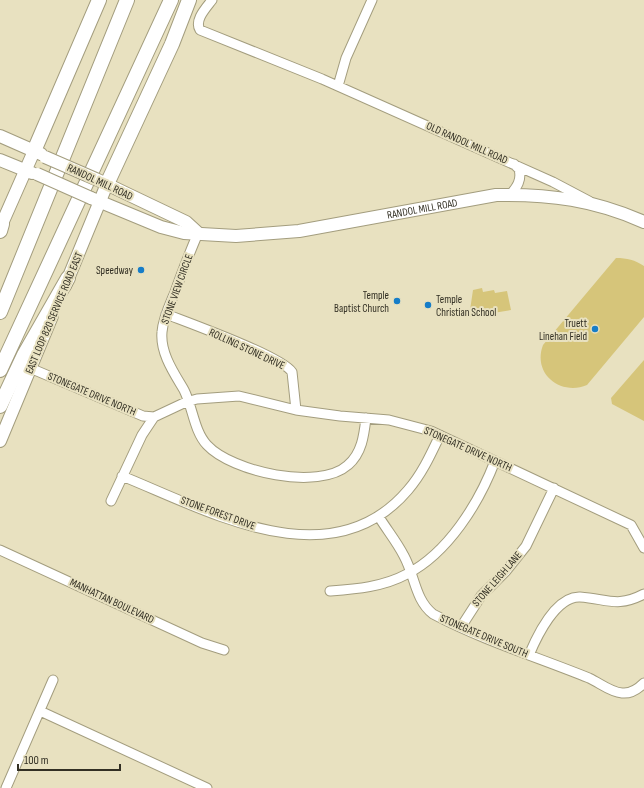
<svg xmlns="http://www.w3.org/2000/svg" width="644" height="788" viewBox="0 0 644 788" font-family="'Sofia Sans Condensed',sans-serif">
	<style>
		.green { fill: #d6c57a }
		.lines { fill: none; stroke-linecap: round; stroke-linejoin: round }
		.minor-casing { stroke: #a39d7e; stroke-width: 11 }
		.major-casing { stroke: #a39d7e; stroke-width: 14 }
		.highway-casing { stroke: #a39d7e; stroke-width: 16 }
		.minor { stroke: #fff; stroke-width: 9 }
		.major { stroke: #fff; stroke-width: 12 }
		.highway { stroke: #fff; stroke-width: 14 }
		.major-bridge-casing { stroke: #a39d7e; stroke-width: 14; stroke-linecap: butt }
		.major-bridge { stroke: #fff; stroke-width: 12 }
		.poi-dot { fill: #167dc8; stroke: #e8e1c0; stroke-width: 1.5 }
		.labels { text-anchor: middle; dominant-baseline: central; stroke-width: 4; stroke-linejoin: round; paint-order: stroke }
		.street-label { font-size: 11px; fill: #322f23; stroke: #e8e1c0 }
		.poi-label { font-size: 11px; fill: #322f23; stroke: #e8e1c0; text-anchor: end }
	</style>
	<rect width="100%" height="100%" fill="#e8e1c0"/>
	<path class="green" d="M 616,258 C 627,258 635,260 644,266 L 644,317 L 587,385 C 561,396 532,374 543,345 Z
		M 482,288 L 483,292 L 494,290 L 495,293 L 507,291 L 511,310 L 469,317 L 473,290 Z
		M 644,360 L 644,421 L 612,404 L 611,398 Z"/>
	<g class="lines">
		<g class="minor-casing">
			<path id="minor" d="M 212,0 C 206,8 194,20 200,30 L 322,79 L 553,182 L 589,201
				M 338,86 L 346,58 L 372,0
				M 510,195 C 517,187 522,180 519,169 L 514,164
				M 198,233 C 190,252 182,272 175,292 C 170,304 163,318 162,332 C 160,353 174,373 184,390 C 193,408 194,431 207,445 C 232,472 319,491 348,465 C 362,453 364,435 366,418
				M 166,314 C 189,323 281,356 292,372 L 296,410
				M 30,368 L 143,416 L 154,417 L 186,402 L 197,399 L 239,396 L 296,410 L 340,416 L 389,420 L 431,431 L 631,525 L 644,548
				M 122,476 C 209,511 331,581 408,490 C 422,474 431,454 440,435
				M 111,501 L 142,435 L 154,417
				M 379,517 C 387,530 397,542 404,556 C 415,576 415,600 433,614 C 482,640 537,657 589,678 C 600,683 610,692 622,693 C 631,694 638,689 644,683
				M 0,550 L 202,643 L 224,650
				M 330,591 C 356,589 383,587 407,574 C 448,553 479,503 495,461
				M 461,627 L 481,596 L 506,571 L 526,546 L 554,488
				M 529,655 C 537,636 556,596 580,597 C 608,599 617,608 644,594
				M 40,711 L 207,788
				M 6,788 L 53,680"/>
		</g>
		<g class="major-casing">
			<g id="major">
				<path d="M 0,136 L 41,154"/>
				<path d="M 0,160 L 32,173"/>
				<path d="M 100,181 L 186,222 L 198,233"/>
				<path id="s1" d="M 91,198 L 161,227 L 184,233 L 236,236 L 299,231 L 496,195 C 550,194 595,200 644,222"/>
				<path d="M 0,228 L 34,151"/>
				<path d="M 65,286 L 107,184"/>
				<path d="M 0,441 L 52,316"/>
			</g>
		</g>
		<g class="highway-casing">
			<path id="highway" d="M 34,151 L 99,0
				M 107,184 L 172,44 L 189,0
				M 0,231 L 2,224
				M 0,312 L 127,0
				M 0,370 L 171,0
				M 0,406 L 24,355 L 68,278"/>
		</g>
		<use href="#minor" class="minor"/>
		<use href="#major" class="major"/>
		<use href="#highway" class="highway"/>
		<g class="major-bridge-casing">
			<path id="major-bridge" d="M 45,157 L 98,180
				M 37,174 L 91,198"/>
		</g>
		<use href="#major-bridge" class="major-bridge"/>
	</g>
	<g class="poi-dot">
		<circle cx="141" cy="270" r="4"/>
		<circle cx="397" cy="301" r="4"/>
		<circle cx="428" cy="305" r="4"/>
		<circle cx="595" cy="329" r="4"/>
	</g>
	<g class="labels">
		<g class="street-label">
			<text transform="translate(467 143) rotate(24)">OLD RANDOL MILL ROAD</text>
			<text transform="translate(100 182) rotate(25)">RANDOL MILL ROAD</text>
			<text stroke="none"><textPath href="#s1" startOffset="340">RANDOL MILL ROAD</textPath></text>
			<text transform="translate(177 289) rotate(-70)">STONE VIEW CIRCLE</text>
			<text transform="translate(54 313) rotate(-67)">EAST LOOP 820 SERVICE ROAD EAST</text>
			<text transform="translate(247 349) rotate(25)">ROLLING STONE DRIVE</text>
			<text transform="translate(92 394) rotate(23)">STONEGATE DRIVE NORTH</text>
			<text transform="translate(468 449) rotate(24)">STONEGATE DRIVE NORTH</text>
			<text transform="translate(218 513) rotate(20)">STONE FOREST DRIVE</text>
			<text transform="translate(497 579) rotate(-49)">STONE LEIGH LANE</text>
			<text transform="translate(112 601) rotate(25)">MANHATTAN BOULEVARD</text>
			<text transform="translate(484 636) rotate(23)">STONEGATE DRIVE SOUTH</text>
		</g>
		<g class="poi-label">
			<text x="133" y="270">Speedway</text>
			<text x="389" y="295">Temple<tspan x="389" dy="13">Baptist Church</tspan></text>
			<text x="436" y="299" text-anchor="start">Temple<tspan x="436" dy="13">Christian School</tspan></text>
			<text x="587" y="323">Truett<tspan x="587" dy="13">Linehan Field</tspan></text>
		</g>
	</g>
	<path d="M18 764v6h102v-6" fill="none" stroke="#322f23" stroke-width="2"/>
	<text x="24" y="764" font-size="12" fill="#322f23" stroke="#e8e1c0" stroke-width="3" paint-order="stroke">100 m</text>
</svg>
